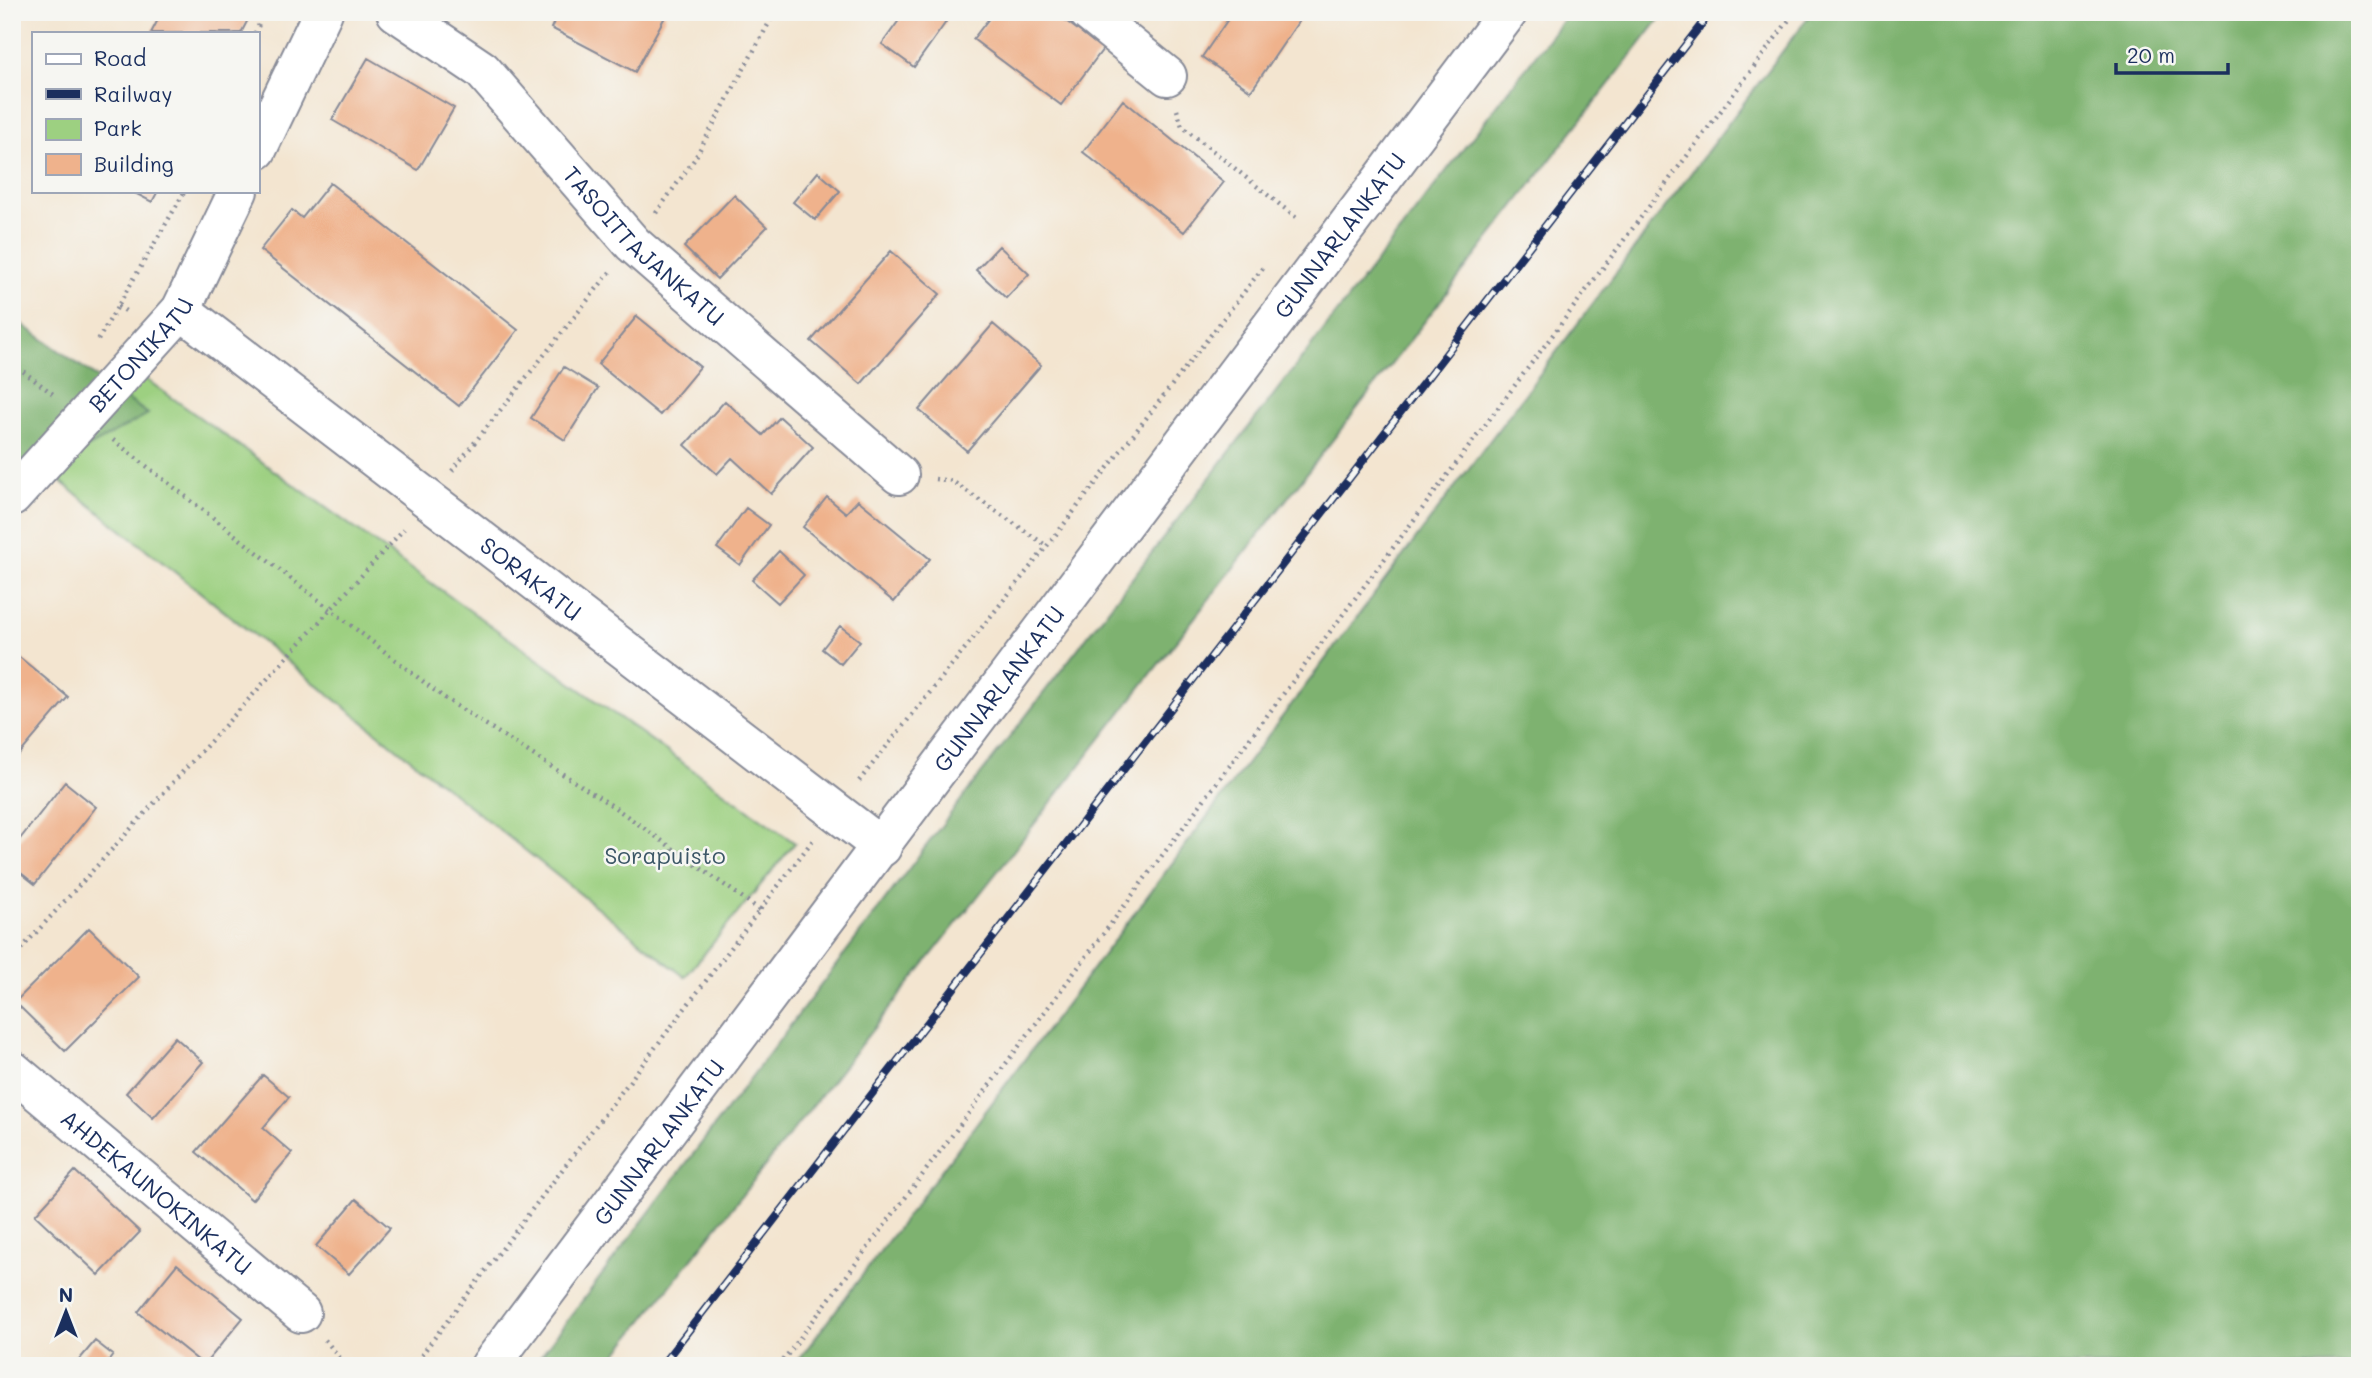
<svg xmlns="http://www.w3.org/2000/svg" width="2372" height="1378" viewBox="0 0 2372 1378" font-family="Mali,sans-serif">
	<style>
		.green { fill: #9dd081; stroke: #5c8070; stroke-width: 2 }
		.forest { fill: #7eb26f; stroke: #4c7066; stroke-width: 2 }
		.building { fill: #efb28c }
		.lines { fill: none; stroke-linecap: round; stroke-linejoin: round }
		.minor-casing { stroke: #878a97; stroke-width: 42 }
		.path { stroke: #878a97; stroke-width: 4.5; stroke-dasharray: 2 5; stroke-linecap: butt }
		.minor { stroke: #fff; stroke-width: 38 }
		.rail-casing { stroke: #1b2f5e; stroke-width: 8 }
		.rail { stroke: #f6f6f2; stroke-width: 5; stroke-dasharray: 16; stroke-linecap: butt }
		.labels { text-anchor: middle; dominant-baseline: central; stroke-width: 5; stroke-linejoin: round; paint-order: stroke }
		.street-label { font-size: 23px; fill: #1b2f5e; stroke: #f6f6f2 }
		.park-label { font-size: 23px; fill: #3c5767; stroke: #f6f6f2 }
	</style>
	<rect width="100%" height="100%" fill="#f6f6f2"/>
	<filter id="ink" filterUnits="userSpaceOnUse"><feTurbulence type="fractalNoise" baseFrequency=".0143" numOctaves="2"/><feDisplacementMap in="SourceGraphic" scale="14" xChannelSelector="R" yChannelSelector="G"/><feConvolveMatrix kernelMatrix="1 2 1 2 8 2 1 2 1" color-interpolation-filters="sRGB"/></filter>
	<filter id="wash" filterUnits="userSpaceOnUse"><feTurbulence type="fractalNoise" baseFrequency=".00686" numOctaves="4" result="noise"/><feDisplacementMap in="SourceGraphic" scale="28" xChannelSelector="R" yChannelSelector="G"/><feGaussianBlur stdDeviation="1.57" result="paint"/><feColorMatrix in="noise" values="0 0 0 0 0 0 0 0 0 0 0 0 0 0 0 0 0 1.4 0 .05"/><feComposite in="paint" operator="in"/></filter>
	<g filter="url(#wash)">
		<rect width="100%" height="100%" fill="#f3e5d0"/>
		<path class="green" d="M 143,377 L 795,843 L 685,977 L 55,477 Z"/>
		<path class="forest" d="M 1569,12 L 1665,12 L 1001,867 L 607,1366 L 533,1366 L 951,813 Z
			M 1812,12 L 2360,12 L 2360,1366 L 794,1366 Z
			M 12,317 L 148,414 L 12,490 Z"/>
		<g id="blocks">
			<path class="building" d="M 162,12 L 252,12 L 241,33 L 151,33 Z
				M 559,12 L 661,12 L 666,15 L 635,72 L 551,28 Z
				M 905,12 L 932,12 L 946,22 L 914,67 L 882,44 Z
				M 994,12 L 1054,12 L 1103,49 L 1061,105 L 973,39 Z
				M 1233,12 L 1305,12 L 1251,91 L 1202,57 Z
				M 368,58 L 454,108 L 418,170 L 332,120 Z
				M 1123,100 L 1224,182 L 1184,232 L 1083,152 Z
				M 818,172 L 840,191 L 815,220 L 793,202 Z
				M 330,183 L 518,330 L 459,406 L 260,250 L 292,210 L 302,218 Z
				M 131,191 L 158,191 L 152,202 Z
				M 734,195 L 767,227 L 717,279 L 684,247 Z
				M 999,246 L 1029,274 L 1006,298 L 976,270 Z
				M 891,251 L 940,294 L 861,384 L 811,341 Z
				M 637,316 L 700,367 L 660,415 L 598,364 Z
				M 993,324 L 1041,365 L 967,451 L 919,410 Z
				M 564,367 L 598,388 L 565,440 L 531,418 Z
				M 725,401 L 763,435 L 780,417 L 813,447 L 771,494 L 732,458 L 717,474 L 685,445 Z
				M 827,497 L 846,513 L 858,500 L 930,559 L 894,602 L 803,527 Z
				M 746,508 L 769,525 L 740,565 L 717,548 Z
				M 779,551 L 804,575 L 778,603 L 752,580 Z
				M 840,626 L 860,641 L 841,664 L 822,649 Z
				M 12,651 L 68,697 L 12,763 Z
				M 65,782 L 96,807 L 35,884 L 12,866 L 12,849 Z
				M 89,928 L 139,977 L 65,1051 L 15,1002 Z
				M 175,1037 L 203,1062 L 153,1118 L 126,1093 Z
				M 263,1075 L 289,1097 L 263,1128 L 292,1153 L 252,1200 L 196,1152 Z
				M 75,1171 L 140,1232 L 99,1275 L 35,1215 Z
				M 356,1199 L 390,1228 L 349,1274 L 316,1246 Z
				M 177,1264 L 243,1318 L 204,1365 L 138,1312 Z
				M 95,1341 L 113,1355 L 105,1366 L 74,1366 Z"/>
		</g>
	</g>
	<g filter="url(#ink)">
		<use href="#blocks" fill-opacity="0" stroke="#878a97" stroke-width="2"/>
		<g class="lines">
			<g class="minor-casing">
				<g id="minor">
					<path id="s1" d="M 396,12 L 482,70 L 633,244 L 899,475"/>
					<path d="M 1088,12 L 1167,76"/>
					<path d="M 257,150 L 323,12"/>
					<path id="s2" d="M 181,310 L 882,847"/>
					<path id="s3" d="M 12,497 L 181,310 L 238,191"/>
					<path id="s4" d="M 12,1070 L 301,1313"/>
					<path id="s5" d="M 490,1366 C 830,915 1166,462 1508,12"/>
				</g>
			</g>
			<path class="path" d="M 255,33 L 265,12
				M 1177,110 L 1182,126 L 1299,220
				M 656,213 L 694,160 L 775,12
				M 118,306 L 127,312
				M 98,340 L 185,191
				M 12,363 L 53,394
				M 113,440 L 443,697 L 614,807 L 760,910
				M 452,471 L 610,272
				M 935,479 L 952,481 L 1047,546
				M 859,781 L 1047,546 L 1265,265
				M 12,959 L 404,529
				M 325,1340 L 347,1366
				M 413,1366 L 813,840
				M 779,1366 L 1795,12"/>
			<use href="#minor" class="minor"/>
			<g class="rail-casing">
				<path id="rail" d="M 661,1366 L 1711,12"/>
			</g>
			<use href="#rail" class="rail"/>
		</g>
	</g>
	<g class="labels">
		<g class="street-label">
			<text stroke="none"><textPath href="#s5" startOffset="1414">GUNNARLANKATU</textPath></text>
			<text stroke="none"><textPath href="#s1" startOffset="343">TASOITTAJANKATU</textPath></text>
			<text stroke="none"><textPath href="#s3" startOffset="192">BETONIKATU</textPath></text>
			<text stroke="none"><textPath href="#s2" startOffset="441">SORAKATU</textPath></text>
			<text stroke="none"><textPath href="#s5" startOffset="847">GUNNARLANKATU</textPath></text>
			<text stroke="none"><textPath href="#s5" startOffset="280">GUNNARLANKATU</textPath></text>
			<text stroke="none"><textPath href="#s4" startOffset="189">AHDEKAUNOKINKATU</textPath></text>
		</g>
		<g class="park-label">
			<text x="665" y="855">Sorapuisto</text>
		</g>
	</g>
	<rect width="2372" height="1378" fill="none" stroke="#f6f6f2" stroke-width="42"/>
	<rect x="32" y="32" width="228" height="161" fill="#f6f6f2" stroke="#9ea6b7" stroke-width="2"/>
	<rect x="46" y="54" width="35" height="10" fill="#ffffff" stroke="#9ea6b7" stroke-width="2"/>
	<text x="94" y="66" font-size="21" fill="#1b2f5e">Road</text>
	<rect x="46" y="89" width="35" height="10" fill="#1b2f5e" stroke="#9ea6b7" stroke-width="2"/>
	<text x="94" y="102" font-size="21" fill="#1b2f5e">Railway</text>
	<rect x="46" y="119" width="35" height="21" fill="#9dd081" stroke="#9ea6b7" stroke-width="2"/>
	<text x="94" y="136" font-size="21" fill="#1b2f5e">Park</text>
	<rect x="46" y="154" width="35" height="21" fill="#efb28c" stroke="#9ea6b7" stroke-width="2"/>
	<text x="94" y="172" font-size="21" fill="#1b2f5e">Building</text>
	<g transform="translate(66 1312)" stroke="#f6f6f2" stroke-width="5" paint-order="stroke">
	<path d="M0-5L12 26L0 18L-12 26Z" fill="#1b2f5e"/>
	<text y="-10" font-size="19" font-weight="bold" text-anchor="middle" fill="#1b2f5e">N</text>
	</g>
	<path d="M2116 63v10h112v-10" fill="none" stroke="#1b2f5e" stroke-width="3.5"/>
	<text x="2127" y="63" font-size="21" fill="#1b2f5e" stroke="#f6f6f2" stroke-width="5" paint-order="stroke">20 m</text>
</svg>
